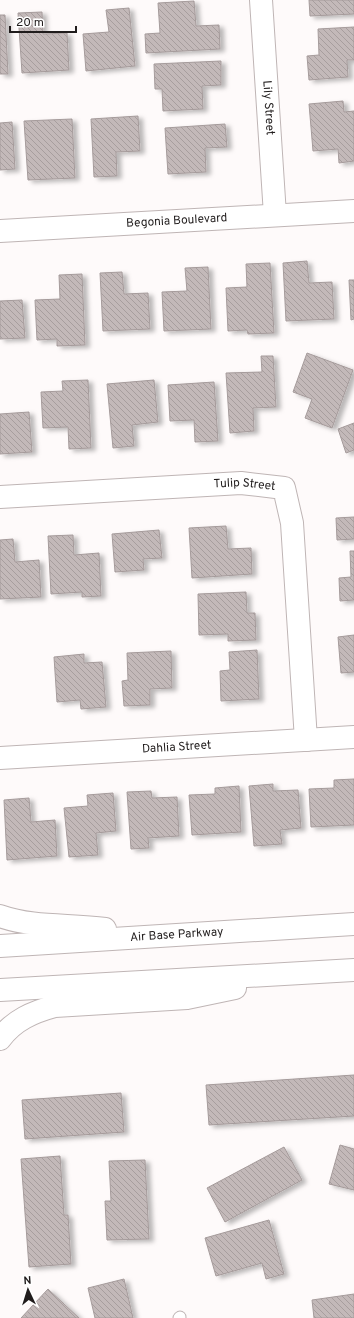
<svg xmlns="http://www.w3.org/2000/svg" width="354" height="1318" viewBox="0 0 354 1318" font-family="Overpass,sans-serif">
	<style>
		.building { fill: url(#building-back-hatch); stroke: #a59b9b; filter: url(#shadow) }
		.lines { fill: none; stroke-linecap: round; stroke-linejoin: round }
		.service-casing { stroke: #bfb5b5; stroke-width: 13 }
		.minor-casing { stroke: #bfb5b5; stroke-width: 24 }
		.primary-casing { stroke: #bfb5b5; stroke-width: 24 }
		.service { stroke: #fff; stroke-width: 11 }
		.minor { stroke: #fff; stroke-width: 22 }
		.primary { stroke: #fff; stroke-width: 22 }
		.labels { text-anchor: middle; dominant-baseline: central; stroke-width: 3; stroke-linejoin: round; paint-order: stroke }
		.street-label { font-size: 12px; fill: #201c1c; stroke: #fff }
	</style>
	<defs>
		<pattern id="building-back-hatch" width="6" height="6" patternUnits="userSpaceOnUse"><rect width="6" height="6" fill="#c3b9b9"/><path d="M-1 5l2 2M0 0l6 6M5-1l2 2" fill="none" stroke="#a79e9e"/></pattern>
		<filter id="shadow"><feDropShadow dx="4.5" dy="2.5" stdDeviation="2" flood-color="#0004"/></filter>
	</defs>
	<rect width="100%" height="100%" fill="#fefafa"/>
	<path class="building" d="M 309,0 L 354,0 L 354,14 L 310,16 Z
		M 194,1 L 196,26 L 219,25 L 220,49 L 146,53 L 145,34 L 160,33 L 158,3 Z
		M 129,8 L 135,66 L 86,71 L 83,34 L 109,32 L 106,10 Z
		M 42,12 L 43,34 L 67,33 L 69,70 L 22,73 L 18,13 Z
		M 0,15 L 5,15 L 8,74 L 0,74 Z
		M 354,27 L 354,60 L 347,60 L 348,77 L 309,80 L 307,56 L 319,55 L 318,29 Z
		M 221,61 L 221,85 L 202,86 L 203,109 L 163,111 L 162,89 L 155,89 L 154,64 Z
		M 343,101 L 344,112 L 354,111 L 354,161 L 339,163 L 338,149 L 313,151 L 309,104 Z
		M 138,116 L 140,151 L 116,152 L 117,176 L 94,177 L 91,119 Z
		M 72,119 L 75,178 L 28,180 L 24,121 Z
		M 12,122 L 15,169 L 0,170 L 0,123 Z
		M 225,124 L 227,147 L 205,148 L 206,172 L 168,174 L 165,128 Z
		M 307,261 L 309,283 L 332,282 L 334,319 L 286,321 L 283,263 Z
		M 270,263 L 274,333 L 248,334 L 247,330 L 228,331 L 226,288 L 247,287 L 246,264 Z
		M 208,267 L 211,329 L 164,331 L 162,292 L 187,291 L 185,268 Z
		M 122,272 L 124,294 L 148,293 L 150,329 L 103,331 L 100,273 Z
		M 82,274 L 85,345 L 57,346 L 57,339 L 37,340 L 35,300 L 60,299 L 59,275 Z
		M 349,280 L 354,280 L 354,319 L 351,320 Z
		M 22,300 L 25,338 L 0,339 L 0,301 Z
		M 307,353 L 353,370 L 332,428 L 305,418 L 312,399 L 293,392 Z
		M 261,356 L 273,356 L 276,407 L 253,408 L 254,431 L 230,433 L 226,373 L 262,372 Z
		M 88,380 L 91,448 L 69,449 L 68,427 L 43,428 L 41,392 L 63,391 L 62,381 Z
		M 154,380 L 158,422 L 132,425 L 134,446 L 113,448 L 107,384 Z
		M 214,382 L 218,441 L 195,442 L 194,420 L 170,421 L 168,385 Z
		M 29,412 L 32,452 L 0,454 L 0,414 Z
		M 354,423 L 354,450 L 346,453 L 338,429 Z
		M 354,517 L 354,539 L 337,540 L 336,518 Z
		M 226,526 L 228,549 L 251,548 L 252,574 L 192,578 L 189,528 Z
		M 159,530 L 162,558 L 143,559 L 144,570 L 115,572 L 112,534 Z
		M 73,535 L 74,555 L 99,553 L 101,596 L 82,597 L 82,592 L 51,594 L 48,536 Z
		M 13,539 L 15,562 L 39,560 L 41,597 L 0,599 L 0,540 Z
		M 350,551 L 354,551 L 354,600 L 340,601 L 339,578 L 351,577 Z
		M 246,592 L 247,613 L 255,613 L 256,640 L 228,641 L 228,634 L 199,635 L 198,594 Z
		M 354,635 L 354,672 L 341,673 L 338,637 Z
		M 257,650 L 259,699 L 221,701 L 220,671 L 230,670 L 229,652 Z
		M 171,651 L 172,688 L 150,689 L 150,705 L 124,706 L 122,681 L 128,680 L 127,653 Z
		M 84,654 L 84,663 L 102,662 L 106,707 L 81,709 L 80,700 L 57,702 L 54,657 Z
		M 354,779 L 354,825 L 311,827 L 309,789 L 334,788 L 334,780 Z
		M 273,784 L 273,791 L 298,790 L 301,828 L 280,830 L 282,844 L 254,846 L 249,786 Z
		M 239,786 L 241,832 L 192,835 L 189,795 L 215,794 L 215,788 Z
		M 151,791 L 152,798 L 177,797 L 179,836 L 148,838 L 149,848 L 131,849 L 127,792 Z
		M 113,793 L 116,831 L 96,833 L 98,855 L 69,857 L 64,808 L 88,806 L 87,795 Z
		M 29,798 L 31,822 L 55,820 L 57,856 L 7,860 L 4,800 Z
		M 354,1075 L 354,1116 L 209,1125 L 206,1085 Z
		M 121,1093 L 124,1132 L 25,1139 L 22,1100 Z
		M 340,1145 L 354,1149 L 354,1190 L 329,1184 Z
		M 284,1147 L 302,1180 L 225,1222 L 207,1188 Z
		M 60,1156 L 64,1215 L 68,1215 L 71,1264 L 29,1267 L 21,1159 Z
		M 145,1160 L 149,1239 L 107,1240 L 105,1201 L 111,1201 L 109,1161 Z
		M 269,1220 L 284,1274 L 266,1279 L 262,1263 L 216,1276 L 205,1238 Z
		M 124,1279 L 133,1318 L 95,1318 L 88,1288 Z
		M 48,1289 L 79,1318 L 21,1318 Z
		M 354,1294 L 354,1318 L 314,1318 L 312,1300 Z"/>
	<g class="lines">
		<g class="service-casing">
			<path id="service" d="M 179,1318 L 180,1317"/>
		</g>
		<g class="minor-casing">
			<g id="minor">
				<path id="s1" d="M 261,0 L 275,215"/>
				<path id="s2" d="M 0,231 L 354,211"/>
				<path id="s3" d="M 0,497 L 241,483 L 284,488 L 292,523 L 306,740"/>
				<path id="s4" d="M 0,758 L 354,737"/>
			</g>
		</g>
		<g class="primary-casing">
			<g id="primary">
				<path d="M 0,916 C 34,928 70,924 105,929"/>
				<path id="s5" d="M 0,946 L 354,924"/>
				<path d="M 0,990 L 354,970"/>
				<path d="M 0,1039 C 14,1020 33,1012 55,1006 L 187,998 L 235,988"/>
			</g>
		</g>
		<use href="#service" class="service"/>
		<use href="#minor" class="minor"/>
		<use href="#primary" class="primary"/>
	</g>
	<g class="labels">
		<g class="street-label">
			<text stroke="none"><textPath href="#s1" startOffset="108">Lily Street</textPath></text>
			<text stroke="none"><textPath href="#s2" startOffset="177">Begonia Boulevard</textPath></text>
			<text stroke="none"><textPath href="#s3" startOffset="245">Tulip Street</textPath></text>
			<text stroke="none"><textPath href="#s4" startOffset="177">Dahlia Street</textPath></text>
			<text stroke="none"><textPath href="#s5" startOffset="177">Air Base Parkway</textPath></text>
		</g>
	</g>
	<g transform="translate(28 1290) rotate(356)" stroke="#ffffff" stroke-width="3" paint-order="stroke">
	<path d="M0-3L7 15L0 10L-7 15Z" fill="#201c1c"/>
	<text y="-6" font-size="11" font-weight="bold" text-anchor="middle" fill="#201c1c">N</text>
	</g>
	<path d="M10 26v6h66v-6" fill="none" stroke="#201c1c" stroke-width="2"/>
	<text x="16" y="26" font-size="12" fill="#201c1c" stroke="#ffffff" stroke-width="3" paint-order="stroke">20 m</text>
</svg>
